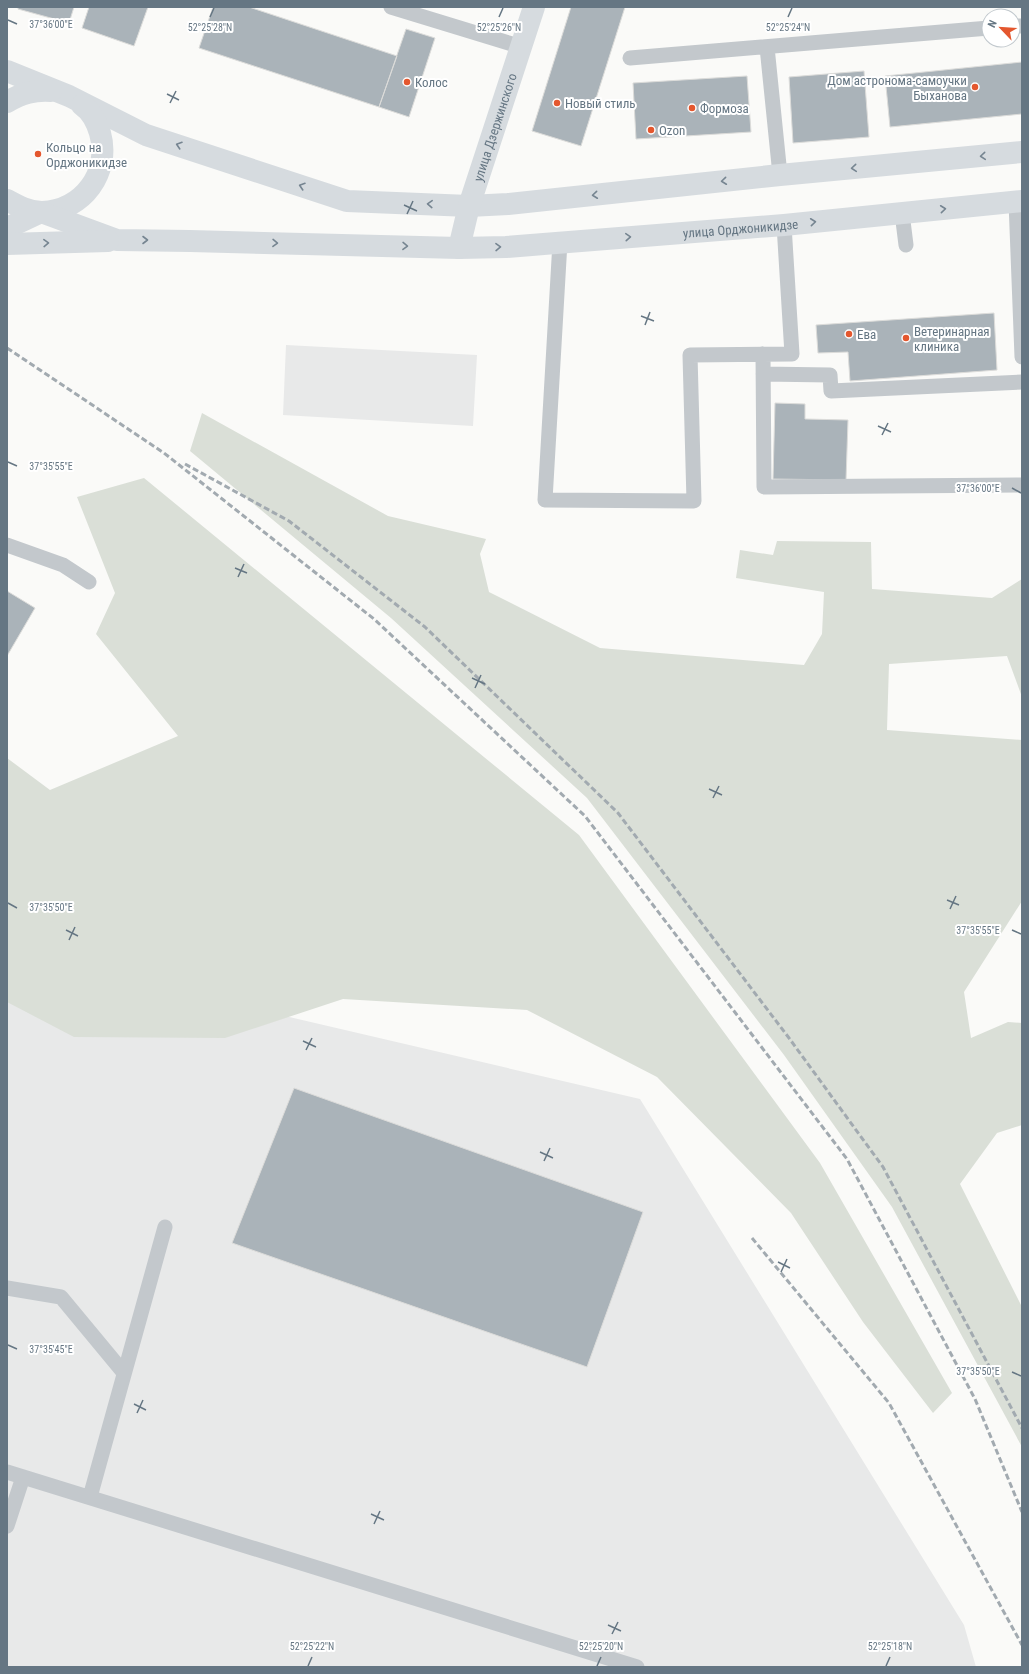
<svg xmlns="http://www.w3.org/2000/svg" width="1029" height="1674" viewBox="0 0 1029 1674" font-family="'Roboto Condensed',sans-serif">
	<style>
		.built { fill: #e8e9e9 }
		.green { fill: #dadfd7 }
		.building { fill: #aab3b9; stroke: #dcdcda }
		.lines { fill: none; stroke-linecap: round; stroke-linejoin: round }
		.lane { stroke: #c3c8cc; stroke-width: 15 }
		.secondary { stroke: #d6dbdf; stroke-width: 22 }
		.rail { stroke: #a2aab0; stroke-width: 3; stroke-dasharray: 6 3; stroke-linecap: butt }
		.oneway { stroke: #768591 }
		.ticks { fill: none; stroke: #657683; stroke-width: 1.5 }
		.poi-dot { fill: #e4572e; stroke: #fff; stroke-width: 1.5 }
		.labels { text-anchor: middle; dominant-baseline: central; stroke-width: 4; stroke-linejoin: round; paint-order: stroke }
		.poi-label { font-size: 13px; fill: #657683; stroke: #fff; text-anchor: start }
		.street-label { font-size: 13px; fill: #657683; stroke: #fff }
		.ticks-label { font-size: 10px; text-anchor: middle; fill: #657683; stroke: #fff; stroke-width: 4; stroke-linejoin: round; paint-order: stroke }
	</style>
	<rect width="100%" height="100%" fill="#fafaf8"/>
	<path class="built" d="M 286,345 L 477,355 L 473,426 L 283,415 Z
		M 7,951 L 640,1099 L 964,1625 L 976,1667 L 7,1667 Z"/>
	<path class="green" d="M 202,413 L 388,516 L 486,539 L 480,554 L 489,592 L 600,648 L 804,665 L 822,634 L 824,592 L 736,578 L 740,550 L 773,555 L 777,541 L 871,542 L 872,589 L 992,598 L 1022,579 L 1022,697 L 1007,656 L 889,664 L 887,730 L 1022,740 L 1022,901 L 964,992 L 971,1038 L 1008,1022 L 1022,1023 L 1022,1125 L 997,1133 L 960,1184 L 1022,1307 L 1022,1447 L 892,1207 L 784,1055 L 587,798 L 391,618 L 190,451 Z
		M 144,478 L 579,835 L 820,1163 L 952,1393 L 933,1413 L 863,1322 L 791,1213 L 657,1077 L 527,1010 L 343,999 L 225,1038 L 74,1037 L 7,1002 L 7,758 L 50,790 L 178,736 L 96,634 L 115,593 L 77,497 Z"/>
	<path class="building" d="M 18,7 L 74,7 L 69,23 L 18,9 Z
		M 89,7 L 148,7 L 134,46 L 82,28 Z
		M 213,7 L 249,7 L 397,56 L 379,107 L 199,48 Z
		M 571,7 L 625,7 L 581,146 L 532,131 Z
		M 406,29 L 435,38 L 409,117 L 379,107 Z
		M 1022,62 L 1022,114 L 890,127 L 885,76 Z
		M 864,71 L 869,137 L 793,143 L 789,77 Z
		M 747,76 L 751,132 L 636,139 L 633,83 Z
		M 994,313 L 997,370 L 850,381 L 848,352 L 818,353 L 816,325 Z
		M 775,403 L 805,404 L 805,419 L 848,420 L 846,480 L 773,479 Z
		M 7,591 L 35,608 L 7,656 Z
		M 294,1088 L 643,1212 L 587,1367 L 232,1243 Z"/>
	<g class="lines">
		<path class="lane" d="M 391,7 L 522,47
			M 1013,26 L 1022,26
			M 767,47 L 780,175
			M 630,58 L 989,28
			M 1016,202 L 1022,357
			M 902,213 L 906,245
			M 560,242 L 545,500 L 694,501 L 690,355 L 792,354 L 784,225
			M 763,354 L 764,487 L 1022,485
			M 763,374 L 830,375 L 831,391 L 1022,382
			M 7,545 L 63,565 L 89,582
			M 7,1288 L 61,1297 L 124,1373
			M 7,1472 L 637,1667
			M 90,1497 L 165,1227
			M 7,1526 L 23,1477"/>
		<g class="secondary">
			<path d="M 7,71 L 69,96 L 146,135 L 347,201 L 469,206 L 508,204 L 780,175 L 1022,152"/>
			<path d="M 7,102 C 22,93 34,90 51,91"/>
			<path d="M 7,200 C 18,206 29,212 42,212 C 83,211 111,172 100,133 C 97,123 91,111 82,105"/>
			<path id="s1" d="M 7,228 L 41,212 L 117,240 L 190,241 L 459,248 L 506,247 L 784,225 L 1022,201"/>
			<path d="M 7,244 L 108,241"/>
			<path id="s2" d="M 459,248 L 469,206 L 534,7"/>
		</g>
		<path class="rail" d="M 7,348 L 164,453 L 374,619 L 585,816 L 847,1159 L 975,1399 L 1022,1512
			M 185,464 L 289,521 L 425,627 L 618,813 L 789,1038 L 883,1167 L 1022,1428
			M 752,1238 L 889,1403 L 1022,1645"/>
	</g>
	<defs><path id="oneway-chevron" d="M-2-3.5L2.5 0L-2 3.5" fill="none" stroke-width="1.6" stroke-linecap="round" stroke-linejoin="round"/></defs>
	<g class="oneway">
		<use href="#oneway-chevron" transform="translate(179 145) rotate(-162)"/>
		<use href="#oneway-chevron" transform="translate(983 156) rotate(175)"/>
		<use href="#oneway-chevron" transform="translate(854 168) rotate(175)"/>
		<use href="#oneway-chevron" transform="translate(724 181) rotate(174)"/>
		<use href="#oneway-chevron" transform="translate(302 186) rotate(-162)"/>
		<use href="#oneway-chevron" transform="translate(595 195) rotate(174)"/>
		<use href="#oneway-chevron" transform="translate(430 204) rotate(-177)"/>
		<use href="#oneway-chevron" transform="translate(943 209) rotate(-6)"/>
		<use href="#oneway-chevron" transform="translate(813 222) rotate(-6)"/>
		<use href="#oneway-chevron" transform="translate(628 237) rotate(-4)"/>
		<use href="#oneway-chevron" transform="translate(145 240)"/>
		<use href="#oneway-chevron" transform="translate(46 243) rotate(-2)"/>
		<use href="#oneway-chevron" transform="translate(275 243) rotate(1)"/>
		<use href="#oneway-chevron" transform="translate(405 246) rotate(1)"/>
		<use href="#oneway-chevron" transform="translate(498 247) rotate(-1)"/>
	</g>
	<path class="ticks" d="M 210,17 L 214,8M 499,17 L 503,8M 788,17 L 792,8M 8,20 L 17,24M 167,94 L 179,100M 170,103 L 176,91M 404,205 L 417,211M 407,214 L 413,201M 641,316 L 654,321M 645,325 L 650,312M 878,426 L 891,432M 882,435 L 888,423M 8,462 L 17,466M 1012,488 L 1021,493M 235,568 L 247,573M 238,577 L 244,564M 472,678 L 485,684M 475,688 L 481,675M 709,789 L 722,795M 713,798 L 719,786M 947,900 L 959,905M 8,903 L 17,908M 950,909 L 956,896M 66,930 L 78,936M 1012,930 L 1021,934M 69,940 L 75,927M 303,1041 L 316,1047M 306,1050 L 312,1038M 540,1152 L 553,1158M 544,1161 L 550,1148M 778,1262 L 790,1268M 781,1272 L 787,1259M 8,1345 L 17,1349M 1012,1372 L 1021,1376M 134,1404 L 146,1410M 137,1413 L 143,1400M 371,1514 L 384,1520M 374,1524 L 380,1511M 608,1625 L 621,1631M 612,1634 L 618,1622M 308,1666 L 312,1657M 597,1666 L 601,1657M 886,1666 L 890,1657"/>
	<g class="poi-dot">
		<circle cx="407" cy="82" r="4"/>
		<circle cx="975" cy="87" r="4"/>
		<circle cx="557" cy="103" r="4"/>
		<circle cx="692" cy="108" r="4"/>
		<circle cx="651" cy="130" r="4"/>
		<circle cx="38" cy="154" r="4"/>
		<circle cx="849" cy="334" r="4"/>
		<circle cx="906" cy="338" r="4"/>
	</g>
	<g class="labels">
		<g class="poi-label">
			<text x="967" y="80" text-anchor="end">Дом астронома-самоучки<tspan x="967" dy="15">Быханова</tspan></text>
			<text x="415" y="82">Колос</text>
			<text x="565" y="103">Новый стиль</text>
			<text x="700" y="108">Формоза</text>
			<text x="659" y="130">Ozon</text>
			<text x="46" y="147">Кольцо на<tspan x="46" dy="15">Орджоникидзе</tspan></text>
			<text x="914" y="331">Ветеринарная<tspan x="914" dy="15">клиника</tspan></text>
			<text x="857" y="334">Ева</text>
		</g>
		<g class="street-label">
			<text stroke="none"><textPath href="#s2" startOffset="126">улица Дзержинского</textPath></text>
			<text stroke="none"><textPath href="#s1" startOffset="743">улица Орджоникидзе</textPath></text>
		</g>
	</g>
	<g class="ticks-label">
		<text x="51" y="28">37°36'00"E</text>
		<text x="210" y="31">52°25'28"N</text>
		<text x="499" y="31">52°25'26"N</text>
		<text x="788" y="31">52°25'24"N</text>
		<text x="51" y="470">37°35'55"E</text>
		<text x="978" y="492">37°36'00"E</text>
		<text x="51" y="911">37°35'50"E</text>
		<text x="978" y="934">37°35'55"E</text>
		<text x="51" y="1353">37°35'45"E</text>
		<text x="978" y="1375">37°35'50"E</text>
		<text x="312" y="1650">52°25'22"N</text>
		<text x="601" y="1650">52°25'20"N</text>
		<text x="890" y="1650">52°25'18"N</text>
	</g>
	<rect width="1029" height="1674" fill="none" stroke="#657683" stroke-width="16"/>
	<g transform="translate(1001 28) rotate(295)"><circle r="19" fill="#ffffff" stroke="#c1c8cd"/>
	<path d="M0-3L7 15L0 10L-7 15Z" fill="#e4572e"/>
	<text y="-6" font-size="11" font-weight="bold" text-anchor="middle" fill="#657683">N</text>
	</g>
</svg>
